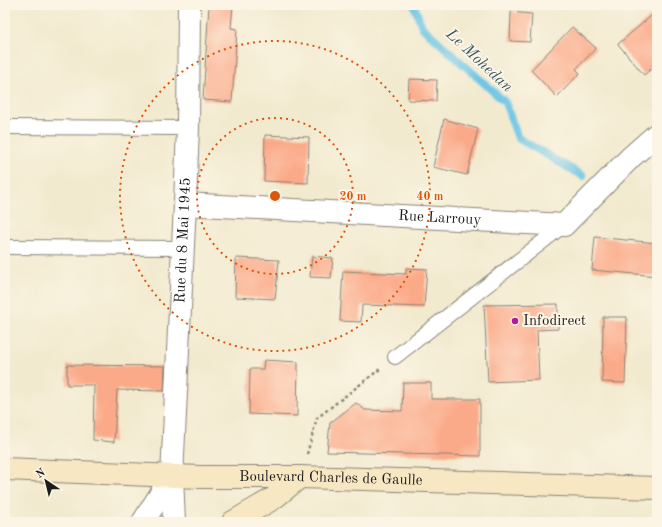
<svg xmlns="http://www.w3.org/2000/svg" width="662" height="527" viewBox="0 0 662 527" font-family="'Old Standard TT',serif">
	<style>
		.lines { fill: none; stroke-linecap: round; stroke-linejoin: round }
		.stream { stroke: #67c5e5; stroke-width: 8 }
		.building { fill: #fbaa89 }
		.service-casing { stroke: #878376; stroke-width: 16 }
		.minor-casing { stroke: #878376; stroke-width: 24 }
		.secondary-casing { stroke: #878376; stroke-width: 24 }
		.path { stroke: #878376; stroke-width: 2.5; stroke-dasharray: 3 3; stroke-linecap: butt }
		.service { stroke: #fff; stroke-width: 14 }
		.minor { stroke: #fff; stroke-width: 22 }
		.secondary { stroke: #f7e8c3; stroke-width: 22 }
		.ring { fill: none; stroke: #de560d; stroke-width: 2; stroke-dasharray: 2 4 }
		.poi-dot { fill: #b5179e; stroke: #fcf5e5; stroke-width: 1.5 }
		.labels { text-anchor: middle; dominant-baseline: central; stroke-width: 4; stroke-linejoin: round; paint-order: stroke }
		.street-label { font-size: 15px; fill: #1c1c1c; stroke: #fcf5e5 }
		.poi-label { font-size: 15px; fill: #1c1c1c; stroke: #fcf5e5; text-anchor: start }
		.water-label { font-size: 16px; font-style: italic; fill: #365762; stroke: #fcf5e5 }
		.centre { fill: #de560d; stroke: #fcf5e5; stroke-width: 2 }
		.ring-label { font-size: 12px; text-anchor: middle; font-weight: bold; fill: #de560d; stroke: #fcf5e5; stroke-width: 4; stroke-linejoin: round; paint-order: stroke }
	</style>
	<rect width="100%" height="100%" fill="#fcf5e5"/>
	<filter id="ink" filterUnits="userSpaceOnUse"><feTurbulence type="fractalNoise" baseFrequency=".025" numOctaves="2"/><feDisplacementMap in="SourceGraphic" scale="8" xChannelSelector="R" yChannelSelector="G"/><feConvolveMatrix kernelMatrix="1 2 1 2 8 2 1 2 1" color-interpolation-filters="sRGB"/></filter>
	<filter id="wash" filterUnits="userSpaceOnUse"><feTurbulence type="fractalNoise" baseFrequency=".012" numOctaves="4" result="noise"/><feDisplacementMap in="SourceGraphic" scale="16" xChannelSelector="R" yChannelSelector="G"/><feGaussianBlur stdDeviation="0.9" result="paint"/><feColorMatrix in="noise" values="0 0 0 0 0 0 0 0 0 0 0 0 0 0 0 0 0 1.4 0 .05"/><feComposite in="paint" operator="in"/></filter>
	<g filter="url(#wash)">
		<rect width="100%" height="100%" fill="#f2eacf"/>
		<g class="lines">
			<path class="stream" d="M 414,5 L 422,27 L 505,102 L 518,138 L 583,176"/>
		</g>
		<g id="blocks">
			<path class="building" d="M 209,5 L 233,5 L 231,28 L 237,29 L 232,102 L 203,100 Z
				M 657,11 L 657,64 L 644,75 L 618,44 Z
				M 511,12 L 532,14 L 530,42 L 510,41 Z
				M 572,27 L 596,48 L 576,69 L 580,73 L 557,97 L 531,70 Z
				M 409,79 L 437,80 L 436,101 L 408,100 Z
				M 444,119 L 478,129 L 467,175 L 433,167 Z
				M 265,135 L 309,137 L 308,183 L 264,181 Z
				M 595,237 L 657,243 L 657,276 L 592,270 Z
				M 312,256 L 333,258 L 331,278 L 310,277 Z
				M 236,258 L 279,260 L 275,299 L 235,297 Z
				M 406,268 L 427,269 L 424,307 L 362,305 L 361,322 L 340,321 L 343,271 L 406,274 Z
				M 558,304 L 558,329 L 537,330 L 539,380 L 488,382 L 484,305 Z
				M 603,317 L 627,317 L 625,383 L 602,382 Z
				M 264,360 L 298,362 L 297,416 L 249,414 L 250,369 L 263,369 Z
				M 67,365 L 165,366 L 164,391 L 117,390 L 114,442 L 93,440 L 94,385 L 67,385 Z
				M 403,383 L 431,383 L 431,399 L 480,399 L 480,456 L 327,452 L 330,423 L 356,403 L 365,410 L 402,411 Z"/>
		</g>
	</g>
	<g filter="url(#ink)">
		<use href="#blocks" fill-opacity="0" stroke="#878376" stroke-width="1"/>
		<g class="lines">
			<g class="service-casing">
				<path id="service" d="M 5,127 L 188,128
					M 5,247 L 182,248
					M 395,357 L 564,225"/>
			</g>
			<g class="minor-casing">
				<g id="minor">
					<path id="s1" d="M 185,204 L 564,225 L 631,157 L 657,134"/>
					<path d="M 143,522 L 172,476"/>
					<path id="s2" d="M 174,522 L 172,476 L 185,204 L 188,128 L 189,5"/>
				</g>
			</g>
			<g class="secondary-casing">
				<g id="secondary">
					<path id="s3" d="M 5,469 L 200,477 L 300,477 L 657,488"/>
					<path d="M 233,522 L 274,498 L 300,477"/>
				</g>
			</g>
			<path class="path" d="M 307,454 L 317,418 L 380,369"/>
			<use href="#service" class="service"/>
			<use href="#minor" class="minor"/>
			<use href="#secondary" class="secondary"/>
		</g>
	</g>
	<g class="ring">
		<circle cx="275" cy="196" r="78"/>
		<circle cx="275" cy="196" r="155"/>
	</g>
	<circle class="poi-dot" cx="515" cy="321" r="4"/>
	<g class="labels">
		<g class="street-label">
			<text stroke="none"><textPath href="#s1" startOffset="255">Rue Larrouy</textPath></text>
			<text stroke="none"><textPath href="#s2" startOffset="282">Rue du 8 Mai 1945</textPath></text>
			<text stroke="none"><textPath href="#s3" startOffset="326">Boulevard Charles de Gaulle</textPath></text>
		</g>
		<g class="poi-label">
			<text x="523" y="321">Infodirect</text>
		</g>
		<g class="water-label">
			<text transform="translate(479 61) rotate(43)">Le Mohedan</text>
		</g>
	</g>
	<circle cx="275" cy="196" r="6" class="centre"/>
	<g class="ring-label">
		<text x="353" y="200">20 m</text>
		<text x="430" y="200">40 m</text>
	</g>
	<rect width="662" height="527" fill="none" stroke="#fcf5e5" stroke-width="20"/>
	<g transform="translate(46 481) rotate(325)" stroke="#fcf5e5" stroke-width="3" paint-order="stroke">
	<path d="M0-3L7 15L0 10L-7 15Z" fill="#1c1c1c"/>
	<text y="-6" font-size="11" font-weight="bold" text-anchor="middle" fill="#1c1c1c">N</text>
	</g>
</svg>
